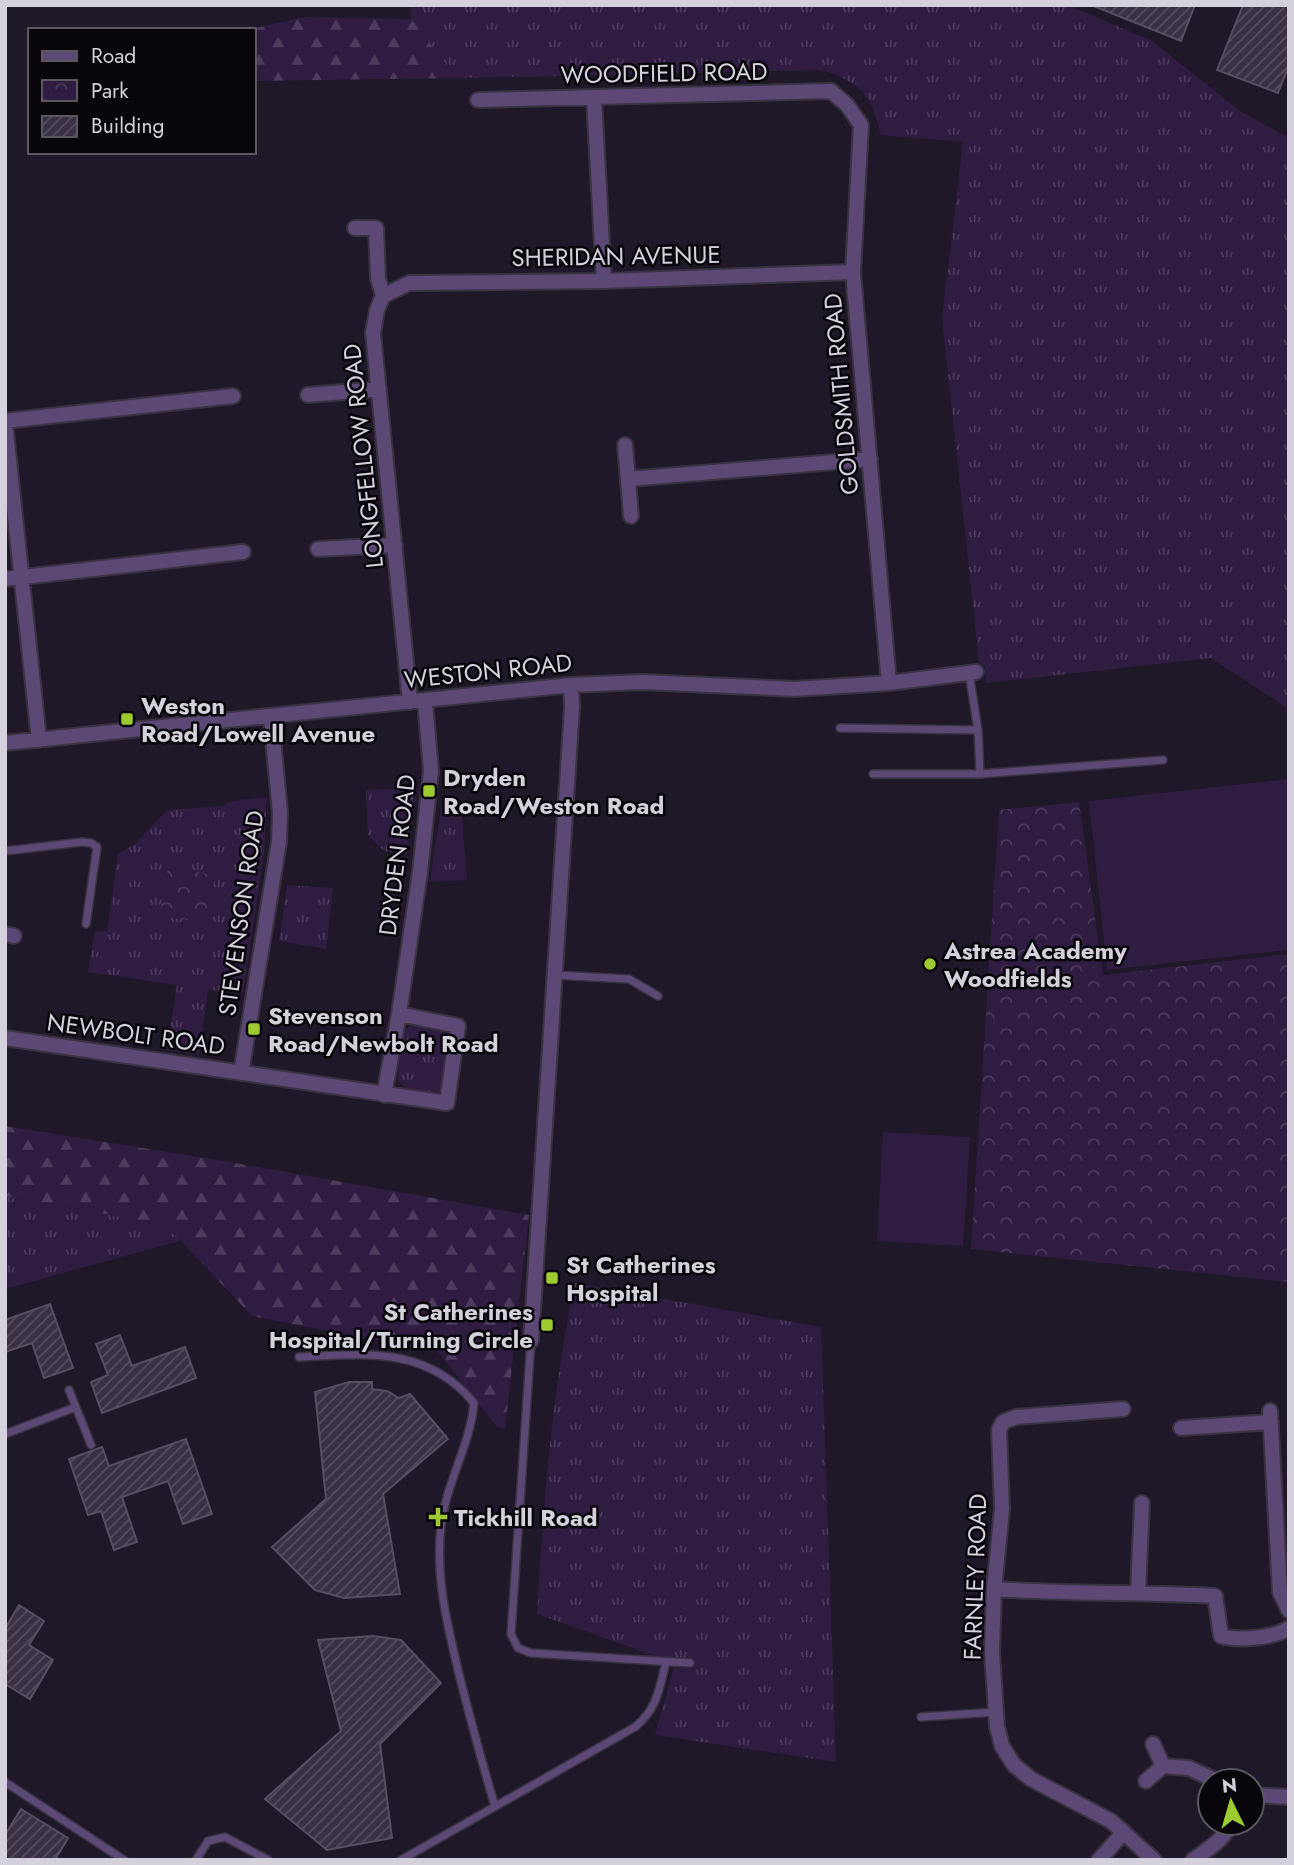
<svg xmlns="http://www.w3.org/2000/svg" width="1294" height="1865" viewBox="0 0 1294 1865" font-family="Jost,sans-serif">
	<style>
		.grass { fill: url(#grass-tufts) }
		.forest { fill: url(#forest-firs) }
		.park { fill: url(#park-crowns) }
		.pitch { fill: #2f1c41 }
		.building { fill: url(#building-hatch); stroke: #564e61; stroke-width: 2 }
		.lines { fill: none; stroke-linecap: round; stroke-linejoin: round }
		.lane-casing { stroke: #383241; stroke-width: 10 }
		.street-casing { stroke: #383241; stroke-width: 18 }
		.lane { stroke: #5c4874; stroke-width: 7 }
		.street { stroke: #5c4874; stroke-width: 14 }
		.poi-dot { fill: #9dca30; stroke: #08050b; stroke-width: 2.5 }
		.labels { text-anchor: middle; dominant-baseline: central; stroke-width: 5; stroke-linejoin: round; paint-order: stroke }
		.street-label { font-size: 24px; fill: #d5d1dc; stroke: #08050b }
		.poi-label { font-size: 24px; font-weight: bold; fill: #d5d1dc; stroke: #08050b; text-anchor: start }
	</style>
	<defs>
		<pattern id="grass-tufts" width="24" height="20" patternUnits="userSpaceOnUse" patternTransform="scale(1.75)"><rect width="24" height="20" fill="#2f1c41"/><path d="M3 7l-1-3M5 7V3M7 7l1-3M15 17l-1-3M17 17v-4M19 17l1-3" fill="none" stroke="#4c3c5c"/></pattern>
		<pattern id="forest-firs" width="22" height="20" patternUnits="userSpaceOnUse" patternTransform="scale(1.75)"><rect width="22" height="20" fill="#2f1c41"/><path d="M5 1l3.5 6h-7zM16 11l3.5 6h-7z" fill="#4c3c5c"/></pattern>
		<pattern id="park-crowns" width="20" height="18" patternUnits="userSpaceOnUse" patternTransform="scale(1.75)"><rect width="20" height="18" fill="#2f1c41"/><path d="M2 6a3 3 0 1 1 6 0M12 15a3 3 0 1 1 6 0" fill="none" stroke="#4c3c5c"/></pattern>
		<pattern id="building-hatch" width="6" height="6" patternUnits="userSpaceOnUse" patternTransform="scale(1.75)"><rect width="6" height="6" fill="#393143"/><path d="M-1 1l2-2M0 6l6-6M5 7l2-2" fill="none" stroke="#554e5e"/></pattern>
	</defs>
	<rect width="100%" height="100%" fill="#1f1828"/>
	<path class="grass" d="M 410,5 L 1068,5 L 1152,41 L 1240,111 L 1289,138 L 1289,709 L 1211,658 L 986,683 L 985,666 L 979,662 L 942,318 L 963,142 L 881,135 C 870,93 864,86 824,70 L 457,78 L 411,19 Z
		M 417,788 L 407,854 L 384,851 L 368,835 L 366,790 Z
		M 267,797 L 264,853 L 243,993 L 208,990 L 199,1055 L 167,1050 L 177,985 L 88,972 L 95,931 L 107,931 L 118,854 L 134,845 L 167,810 L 222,806 L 232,801 Z
		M 441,808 L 461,808 L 467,880 L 430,882 Z
		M 287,885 L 333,888 L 326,949 L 279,941 Z
		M 413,1024 L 448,1030 L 451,1033 L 442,1091 C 430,1096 406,1092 398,1081 L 402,1032 Z
		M 5,1196 L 156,1223 L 183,1240 L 5,1289 Z
		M 575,1283 L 821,1327 L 836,1762 L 655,1735 L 675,1663 L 537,1614 C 543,1503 552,1391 575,1283 Z"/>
	<path class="forest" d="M 304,17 L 411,19 L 457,78 L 254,81 L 254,30 L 248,30 Z
		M 5,1126 L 224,1161 L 529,1215 L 505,1429 L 497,1427 L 438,1352 L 252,1316 L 177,1237 L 156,1223 L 5,1196 Z"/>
	<path class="park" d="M 1079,802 L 1103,975 L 1289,954 L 1289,1282 L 971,1249 L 999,810 Z
		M 168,867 L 215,875 L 208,923 L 160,916 Z"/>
	<path class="pitch" d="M 1289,779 L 1289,950 L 1107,970 L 1089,801 Z
		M 883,1132 L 970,1137 L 963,1246 L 877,1241 Z"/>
	<path class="building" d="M 1091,5 L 1195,5 L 1181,41 Z
		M 1243,5 L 1289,5 L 1289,65 L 1278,93 L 1217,70 Z
		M 50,1304 L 73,1368 L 44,1378 L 32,1343 L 5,1352 L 5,1320 Z
		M 120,1335 L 132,1366 L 185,1347 L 196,1378 L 102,1413 L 91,1382 L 108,1375 L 96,1344 Z
		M 349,1382 L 372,1382 L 372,1389 L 387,1391 L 399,1398 L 410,1394 L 448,1439 L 383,1494 L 400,1594 L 344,1598 L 315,1590 L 272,1547 L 326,1499 L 315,1392 Z
		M 186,1439 L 212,1514 L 183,1524 L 168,1481 L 122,1497 L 137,1542 L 114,1550 L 101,1511 L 88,1515 L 69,1459 L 102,1447 L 109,1466 Z
		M 19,1605 L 44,1621 L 29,1645 L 53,1660 L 30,1699 L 5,1684 L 5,1629 Z
		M 373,1636 L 401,1640 L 441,1683 L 380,1744 L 392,1838 L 327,1850 L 265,1799 L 341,1731 L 318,1640 Z
		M 21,1809 L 68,1838 L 55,1860 L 5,1860 L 5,1835 Z"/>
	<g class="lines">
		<g class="lane-casing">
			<path id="lane" d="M 969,673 L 978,730 L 980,774
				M 840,728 L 978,730
				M 873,774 L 980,774 L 1163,760
				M 5,851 L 82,842 L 91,843 L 97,847 L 86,924
				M 555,975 L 629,979 L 658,996
				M 531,1341 L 511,1634 L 518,1648 L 531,1653 L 690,1663
				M 299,1357 C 366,1354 427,1346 474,1403 C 470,1446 446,1483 441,1526 C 435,1578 448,1628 460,1678 C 471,1721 482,1764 495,1806
				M 69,1390 L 91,1445
				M 5,1434 L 76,1407
				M 921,1717 L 996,1712
				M 5,1782 L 124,1860
				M 196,1860 L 208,1841 L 225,1837 L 268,1860
				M 401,1860 L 635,1727 C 658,1708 659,1689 666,1662"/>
		</g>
		<g class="street-casing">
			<path id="street" d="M 594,98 L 604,281
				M 478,100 L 831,91 L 847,105 L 861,125 L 853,272 L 889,683
				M 355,228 L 376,228 L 378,278 L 383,296 L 377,310 L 373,333 L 410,702
				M 383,296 L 409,283 L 604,281 L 853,272
				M 308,395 L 379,389
				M 5,421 L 233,396
				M 5,423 L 39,740
				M 625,445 L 631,516
				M 628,479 L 870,459
				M 318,549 L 395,545
				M 5,579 L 243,552
				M 5,743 L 571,685 L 643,682 L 794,689 L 889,683 L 976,672
				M 5,934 L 14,936
				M 5,1038 L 447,1103 L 458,1026 L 399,1014
				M 241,1073 L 279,842 L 280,813 L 271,717
				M 384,1095 L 399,1014 L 420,872 L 431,771 L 425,701
				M 531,1341 L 572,707 L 571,685
				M 1123,1409 L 1016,1417 L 1003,1422 L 999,1430 L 1002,1509 L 994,1589 L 992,1652 L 997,1727 L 1002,1746 L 1014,1765 L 1031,1779 L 1111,1821 L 1154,1860
				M 1270,1411 L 1280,1592 L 1289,1611
				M 1181,1428 L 1271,1422
				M 994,1589 C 1068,1594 1141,1592 1215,1596 L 1221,1636 C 1239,1641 1274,1638 1289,1628
				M 1138,1592 L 1142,1503
				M 1163,1766 L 1189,1768 L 1217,1781
				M 1146,1781 L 1163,1766 L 1153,1744
				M 1252,1795 L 1289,1797
				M 1099,1860 L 1124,1832
				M 1193,1860 C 1208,1849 1224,1840 1231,1823"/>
		</g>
		<use href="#lane" class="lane"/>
		<use href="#street" class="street"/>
	</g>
	<g class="poi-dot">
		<rect x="120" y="712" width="14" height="14" rx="3.5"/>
		<rect x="422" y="784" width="14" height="14" rx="3.5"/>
		<circle cx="930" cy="964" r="7"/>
		<rect x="247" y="1022" width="14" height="14" rx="3.5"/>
		<rect x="545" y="1271" width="14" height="14" rx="3.5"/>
		<rect x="540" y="1318" width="14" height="14" rx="3.5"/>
		<path d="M434.5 1506.5h7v7h7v7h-7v7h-7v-7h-7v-7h7z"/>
	</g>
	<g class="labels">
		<g class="street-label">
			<text transform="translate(664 73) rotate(-1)">WOODFIELD ROAD</text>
			<text transform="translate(616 256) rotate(-1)">SHERIDAN AVENUE</text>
			<text transform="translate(841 394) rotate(-95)">GOLDSMITH ROAD</text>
			<text transform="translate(363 456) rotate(-96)">LONGFELLOW ROAD</text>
			<text transform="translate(488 671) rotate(-6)">WESTON ROAD</text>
			<text transform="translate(397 855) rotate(-83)">DRYDEN ROAD</text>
			<text transform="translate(241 913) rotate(-82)">STEVENSON ROAD</text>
			<text transform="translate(136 1034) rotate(8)">NEWBOLT ROAD</text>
			<text transform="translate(975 1577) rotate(-88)">FARNLEY ROAD</text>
		</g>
		<g class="poi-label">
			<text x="141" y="705">Weston<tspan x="141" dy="28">Road/Lowell Avenue</tspan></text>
			<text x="443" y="777">Dryden<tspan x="443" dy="28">Road/Weston Road</tspan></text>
			<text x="944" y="950">Astrea Academy<tspan x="944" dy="28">Woodfields</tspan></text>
			<text x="268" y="1015">Stevenson<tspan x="268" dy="28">Road/Newbolt Road</tspan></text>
			<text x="566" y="1264">St Catherines<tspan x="566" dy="28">Hospital</tspan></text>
			<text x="533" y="1311" text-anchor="end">St Catherines<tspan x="533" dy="28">Hospital/Turning Circle</tspan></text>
			<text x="454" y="1517">Tickhill Road</text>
		</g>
	</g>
	<rect width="1294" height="1865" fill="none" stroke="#d5d1dc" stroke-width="14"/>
	<rect x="28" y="28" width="228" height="126" fill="#08050b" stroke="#5a575f" stroke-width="2"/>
	<rect x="42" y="51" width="35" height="10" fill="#5c4874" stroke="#5a575f" stroke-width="2"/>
	<text x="91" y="63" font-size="21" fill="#d5d1dc">Road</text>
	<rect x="42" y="80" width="35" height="21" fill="url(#park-crowns)" stroke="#5a575f" stroke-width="2"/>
	<text x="91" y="98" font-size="21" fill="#d5d1dc">Park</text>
	<rect x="42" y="116" width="35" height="21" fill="url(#building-hatch)" stroke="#5a575f" stroke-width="2"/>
	<text x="91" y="133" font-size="21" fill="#d5d1dc">Building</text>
	<g transform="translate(1231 1802) rotate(355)"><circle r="33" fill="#08050b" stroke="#5a575f" stroke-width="2"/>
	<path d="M0-5L12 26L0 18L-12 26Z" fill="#9dca30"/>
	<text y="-10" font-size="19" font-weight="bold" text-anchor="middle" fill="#d5d1dc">N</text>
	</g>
</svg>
